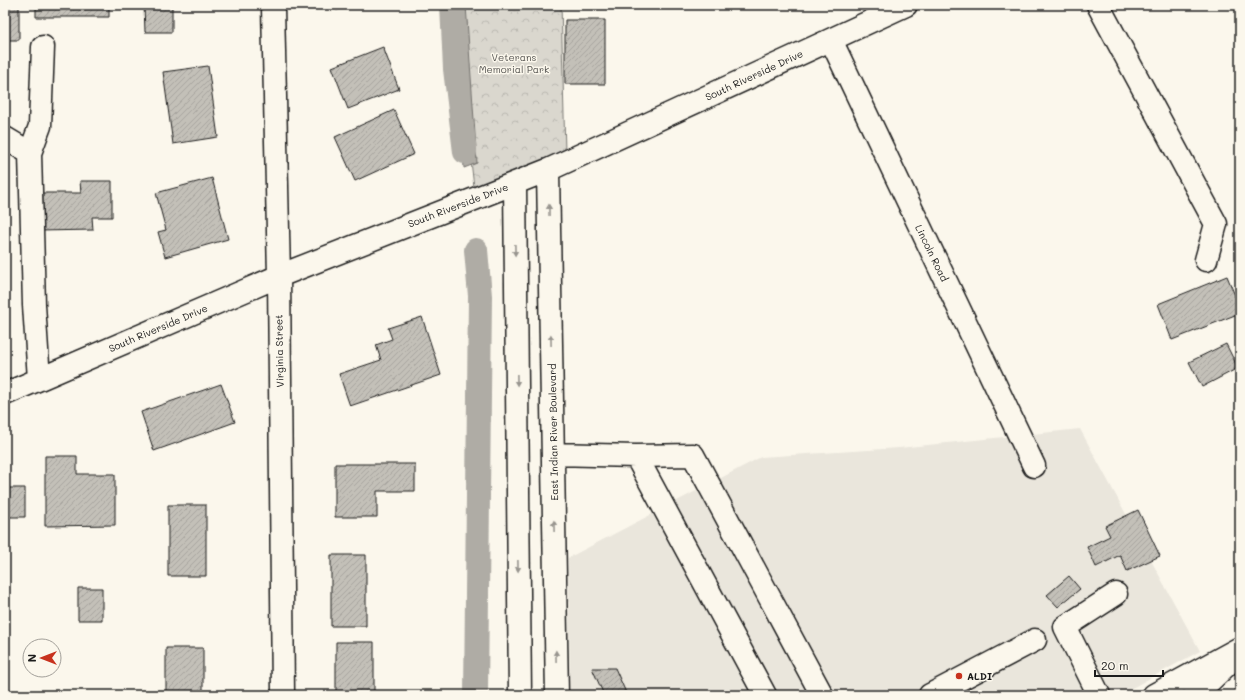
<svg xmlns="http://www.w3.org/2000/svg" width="1245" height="700" viewBox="0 0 1245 700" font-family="Mali,sans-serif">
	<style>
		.built { fill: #eae6dc }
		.park { fill: url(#park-crowns); stroke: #7b7a75 }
		.water { fill: #afaca5; stroke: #74726e }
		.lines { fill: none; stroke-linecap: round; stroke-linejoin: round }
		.canal { stroke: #afaca5; stroke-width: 24 }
		.building { fill: url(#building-hatch); stroke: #1c1c1c }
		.minor-casing { stroke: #1c1c1c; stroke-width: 25 }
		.major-casing { stroke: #1c1c1c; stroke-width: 25 }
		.minor { stroke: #fbf7ec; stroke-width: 22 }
		.major { stroke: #fbf7ec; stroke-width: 22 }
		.oneway { fill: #97948e }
		.poi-dot { fill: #c8321e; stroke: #fbf7ec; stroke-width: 1.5 }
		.labels { text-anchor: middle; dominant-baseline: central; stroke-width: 3; stroke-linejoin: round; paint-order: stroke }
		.park-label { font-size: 10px; fill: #555451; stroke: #fbf7ec }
		.street-label { font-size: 10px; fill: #1c1c1c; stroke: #fbf7ec }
		.poi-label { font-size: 10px; font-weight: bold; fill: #1c1c1c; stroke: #fbf7ec; text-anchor: start }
	</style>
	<defs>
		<pattern id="park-crowns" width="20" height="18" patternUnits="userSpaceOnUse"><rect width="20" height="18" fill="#dad7ce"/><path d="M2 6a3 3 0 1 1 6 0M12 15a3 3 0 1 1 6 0" fill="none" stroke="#bab8b0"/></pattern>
		<pattern id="building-hatch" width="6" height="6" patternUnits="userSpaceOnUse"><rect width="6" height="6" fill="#c3c0b8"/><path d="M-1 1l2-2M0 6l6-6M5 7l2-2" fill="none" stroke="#a7a49e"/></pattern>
	</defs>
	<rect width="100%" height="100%" fill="#fbf7ec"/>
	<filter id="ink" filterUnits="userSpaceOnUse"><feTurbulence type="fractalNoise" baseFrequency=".025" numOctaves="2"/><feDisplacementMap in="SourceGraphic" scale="8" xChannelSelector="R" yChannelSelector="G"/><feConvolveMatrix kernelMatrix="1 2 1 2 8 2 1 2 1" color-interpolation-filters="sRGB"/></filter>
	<g filter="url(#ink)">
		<path class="built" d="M 1080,429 L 1200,651 L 1119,695 L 570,695 L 568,558 L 761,457 L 899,448 Z"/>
		<path class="park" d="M 462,5 L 561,5 L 565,152 L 474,187 L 471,161 Z"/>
		<path class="water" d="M 454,5 L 466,5 L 477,163 L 464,168 Z"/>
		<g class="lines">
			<path class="canal" d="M 452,5 L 455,69 L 465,152
				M 476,695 L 480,296 L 476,250"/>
		</g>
		<path class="building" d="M 5,5 L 19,5 L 19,40 L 5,40 Z
			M 36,5 L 109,5 L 109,17 L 36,17 Z
			M 144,5 L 172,5 L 172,32 L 145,32 Z
			M 335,5 L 369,5 L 336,10 Z
			M 565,20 L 605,20 L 605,84 L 565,84 Z
			M 383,47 L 399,89 L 348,109 L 332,67 Z
			M 208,66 L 218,137 L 173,144 L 163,72 Z
			M 394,110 L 414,154 L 355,181 L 335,137 Z
			M 212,178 L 228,239 L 165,257 L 158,232 L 166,230 L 156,193 Z
			M 80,181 L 112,181 L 112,217 L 92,217 L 93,230 L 40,231 L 39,193 L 81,193 Z
			M 1227,276 L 1240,308 L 1240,313 L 1172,340 L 1158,304 Z
			M 422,317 L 441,375 L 350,406 L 339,374 L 381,360 L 376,345 L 392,339 L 388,328 Z
			M 1226,344 L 1238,368 L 1202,387 L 1189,362 Z
			M 221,384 L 235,422 L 154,451 L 141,412 Z
			M 45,456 L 77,456 L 77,474 L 115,474 L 115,525 L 45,526 Z
			M 335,464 L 415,464 L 415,491 L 377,491 L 377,517 L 335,517 Z
			M 5,488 L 25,488 L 25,517 L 7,517 L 7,535 L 5,535 Z
			M 168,505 L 206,505 L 206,576 L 168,576 Z
			M 1138,510 L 1160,556 L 1127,571 L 1120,555 L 1096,567 L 1087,547 L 1110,536 L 1105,526 Z
			M 331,555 L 366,555 L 366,626 L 331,626 Z
			M 1069,576 L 1080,589 L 1058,607 L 1047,595 Z
			M 78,588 L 102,588 L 102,620 L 78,620 Z
			M 336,642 L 374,642 L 374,695 L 336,695 Z
			M 166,648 L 203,648 L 203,695 L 166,695 Z
			M 592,668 L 615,668 L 627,695 L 604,695 Z"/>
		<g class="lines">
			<g class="minor-casing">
				<path id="minor" d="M 1098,5 L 1216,224 L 1206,260
					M 273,7 L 279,276 L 283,695
					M 831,40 L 1034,466
					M 5,138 L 30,153
					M 548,170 L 557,695
					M 515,183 L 520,695
					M 39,379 L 34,305 L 30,153 L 40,126 L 43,47
					M 5,394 L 279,276 L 548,170 L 906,5
					M 553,454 L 636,456 L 765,695
					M 636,456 L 693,455 L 822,695
					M 930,695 L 1035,640
					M 1099,695 L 1065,627 L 1116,594"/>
			</g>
			<g class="major-casing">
				<path id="major" d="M 1154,695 L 1240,648
					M 1195,695 L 1229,663"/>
			</g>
			<use href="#minor" class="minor"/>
			<use href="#major" class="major"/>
		</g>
		<defs><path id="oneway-solid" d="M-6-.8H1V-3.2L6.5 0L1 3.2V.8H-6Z"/></defs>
		<g class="oneway">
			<use href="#oneway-solid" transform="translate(549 210) rotate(-91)"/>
			<use href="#oneway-solid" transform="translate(515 250) rotate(89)"/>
			<use href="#oneway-solid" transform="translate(551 340) rotate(-91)"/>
			<use href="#oneway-solid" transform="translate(517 380) rotate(89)"/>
			<use href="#oneway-solid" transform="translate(554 526) rotate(-91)"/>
			<use href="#oneway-solid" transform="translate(518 566) rotate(89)"/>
			<use href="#oneway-solid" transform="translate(556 656) rotate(-91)"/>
		</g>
	</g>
	<circle class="poi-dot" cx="959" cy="676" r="4"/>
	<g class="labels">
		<g class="park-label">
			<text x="514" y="57">Veterans<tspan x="514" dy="12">Memorial Park</tspan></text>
		</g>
		<g class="street-label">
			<text transform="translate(754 75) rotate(-25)">South Riverside Drive</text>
			<text transform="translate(458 205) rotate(-21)">South Riverside Drive</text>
			<text transform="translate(932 253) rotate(64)">Lincoln Road</text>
			<text transform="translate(158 328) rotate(-23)">South Riverside Drive</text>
			<text transform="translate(279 351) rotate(-91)">Virginia Street</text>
			<text transform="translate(553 432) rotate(-91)">East Indian River Boulevard</text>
		</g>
		<g class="poi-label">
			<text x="967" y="676">ALDI</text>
		</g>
	</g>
	<rect width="1245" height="700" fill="none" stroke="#fbf7ec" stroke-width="20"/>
	<rect x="10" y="10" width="1225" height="680" fill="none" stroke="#1c1c1c" stroke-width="1.5" filter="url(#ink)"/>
	<g transform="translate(42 658) rotate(270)"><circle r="19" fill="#fbf7ec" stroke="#a29f99"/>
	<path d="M0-3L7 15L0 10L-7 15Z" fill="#c8321e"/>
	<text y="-6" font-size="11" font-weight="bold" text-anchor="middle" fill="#1c1c1c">N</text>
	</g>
	<path d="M1095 670v6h68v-6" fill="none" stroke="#1c1c1c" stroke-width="2"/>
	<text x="1101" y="670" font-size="12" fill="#1c1c1c" stroke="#fbf7ec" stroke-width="3" paint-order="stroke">20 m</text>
</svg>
